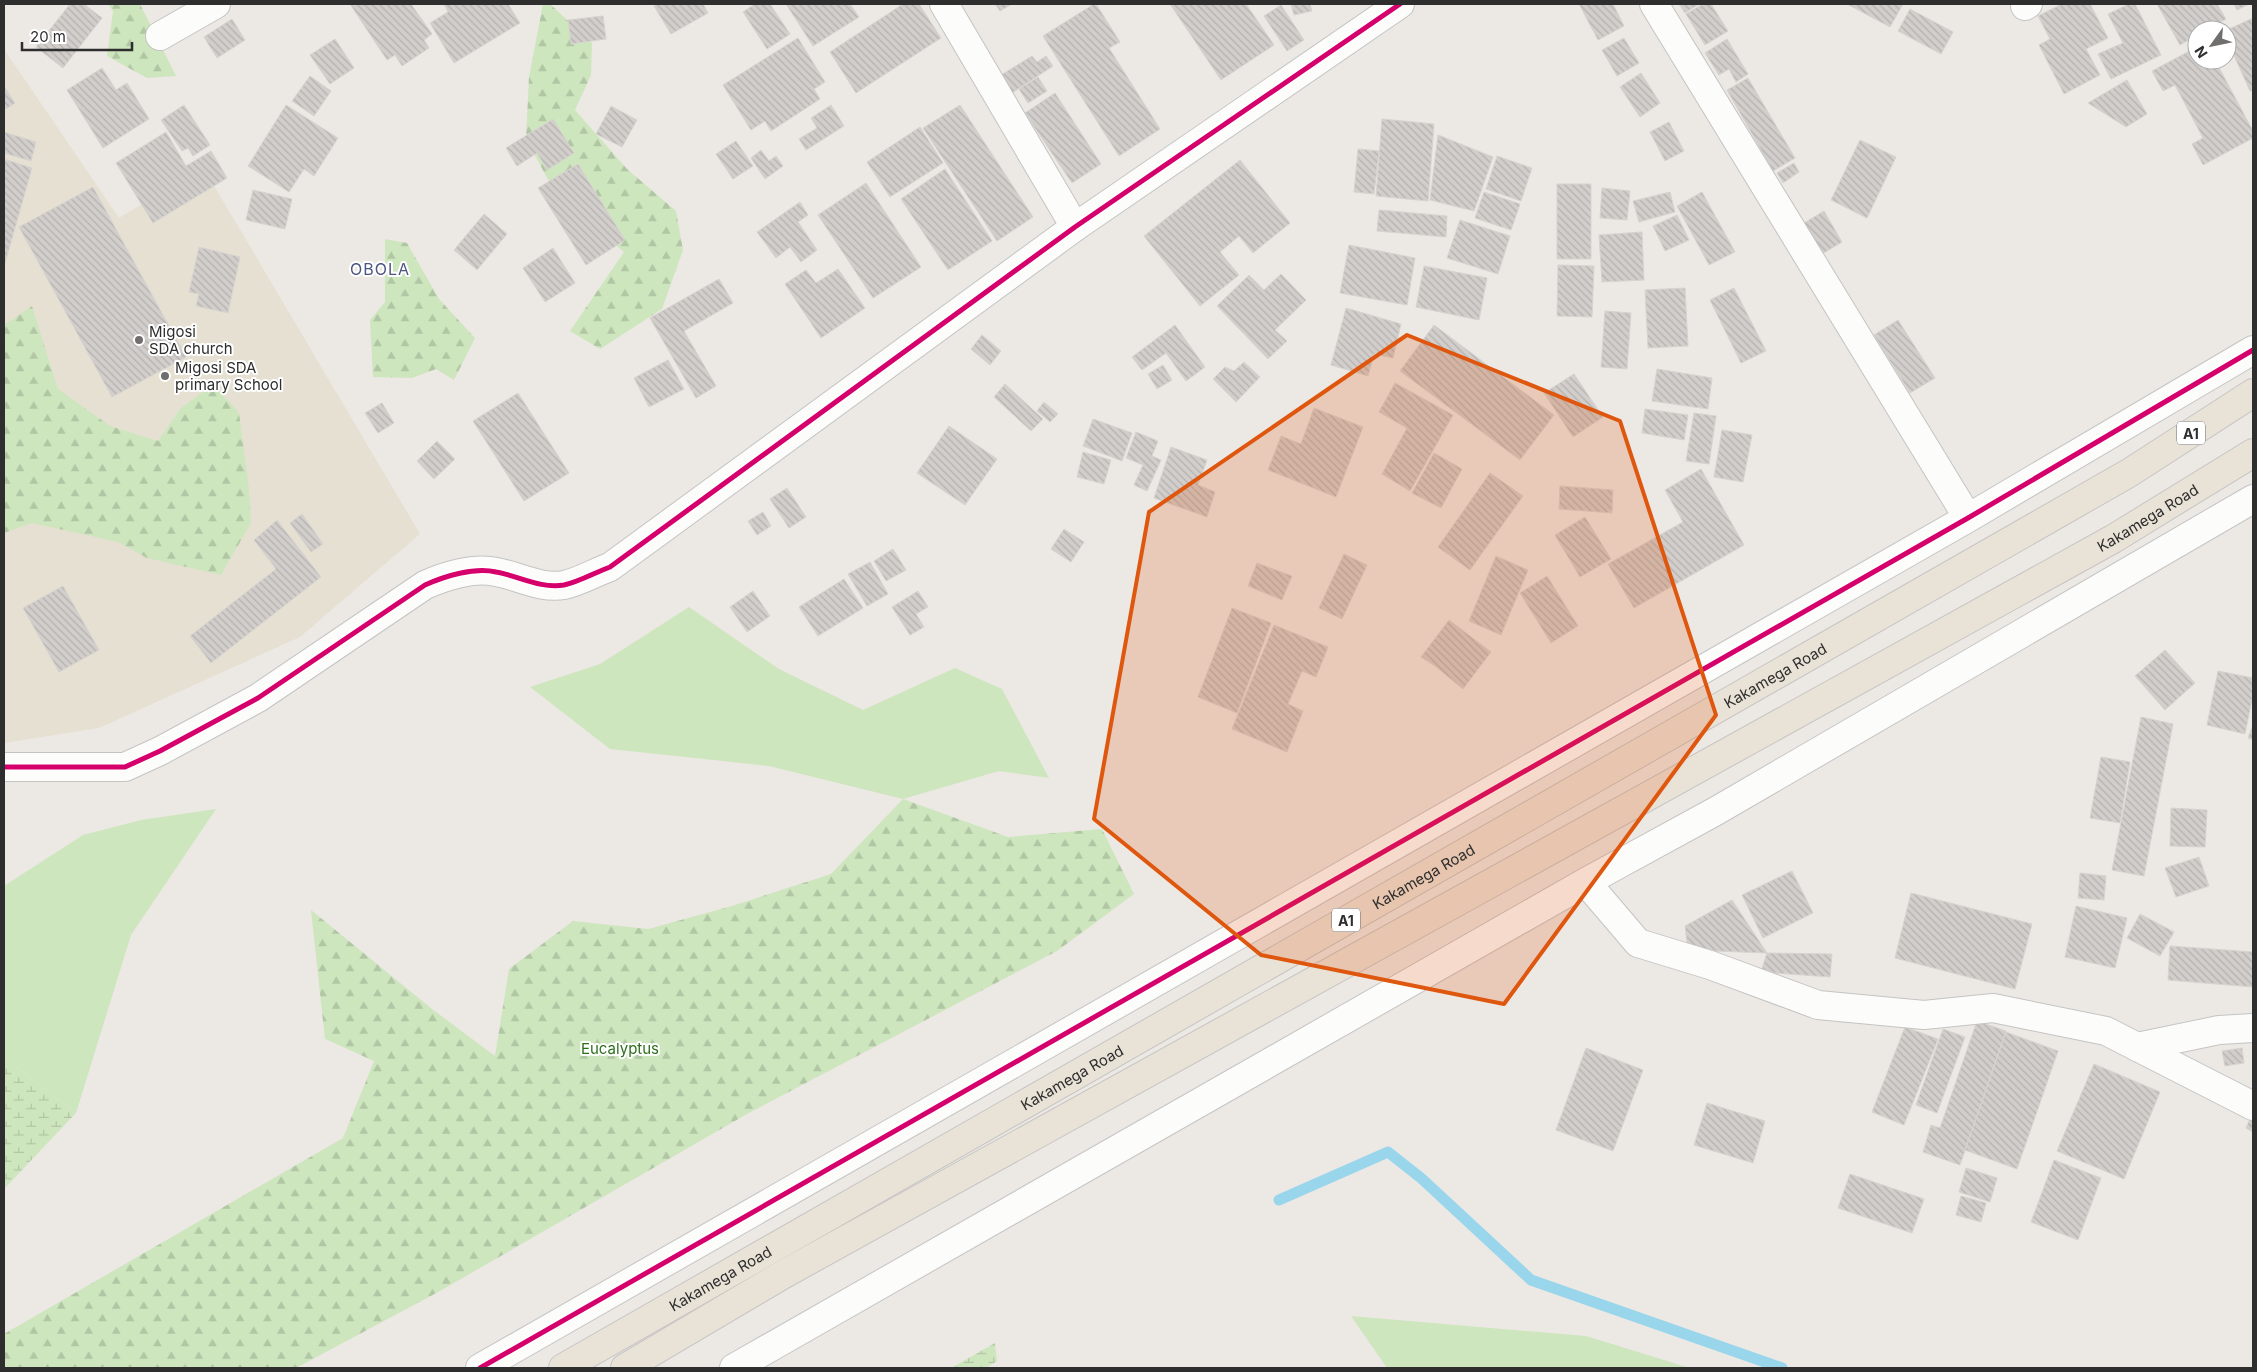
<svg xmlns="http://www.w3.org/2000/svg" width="2257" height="1372" viewBox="0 0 2257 1372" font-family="Inter,sans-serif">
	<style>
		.education { fill: #e6e0d3 }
		.grass { fill: #cee6be }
		.forest { fill: url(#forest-firs) }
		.wetland { fill: url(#wetland-marsh) }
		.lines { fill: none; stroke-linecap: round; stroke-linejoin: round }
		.stream { stroke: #99d6ec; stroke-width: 11 }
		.building { fill: url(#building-back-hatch); stroke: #d7d4d0 }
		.minor-casing { stroke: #c5c4c5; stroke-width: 30 }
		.tertiary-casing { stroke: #c5c4c5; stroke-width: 30 }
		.trunk-casing { stroke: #c6c5c4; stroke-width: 30 }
		.minor { stroke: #fcfcfb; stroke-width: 28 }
		.tertiary { stroke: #fcfcfb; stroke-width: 28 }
		.trunk { stroke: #e9e2d6; stroke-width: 28 }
		.cycleway-casing { stroke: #fff; stroke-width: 8 }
		.cycleway { stroke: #d6006c; stroke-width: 5 }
		.marked { fill: #df570e; fill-opacity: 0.2; stroke: #df570e; stroke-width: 4; stroke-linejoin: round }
		.poi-dot { fill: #706f6e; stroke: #fff; stroke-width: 2 }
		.labels { text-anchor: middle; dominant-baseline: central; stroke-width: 4; stroke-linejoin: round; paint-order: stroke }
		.shield { fill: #fff; stroke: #6d6d6d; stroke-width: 1 }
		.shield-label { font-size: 14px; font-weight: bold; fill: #2e2e2e }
		.poi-label { font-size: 15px; fill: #2e2e2e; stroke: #fff; text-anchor: start }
		.street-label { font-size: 15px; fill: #2e2e2e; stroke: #fff }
		.park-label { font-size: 15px; fill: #2c6e1b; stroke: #fff }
		.neighbourhood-label { font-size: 16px; letter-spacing: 1px; fill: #4d5680; stroke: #fff }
	</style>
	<defs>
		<pattern id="forest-firs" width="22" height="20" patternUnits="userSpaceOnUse" patternTransform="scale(1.25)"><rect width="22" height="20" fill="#cee6be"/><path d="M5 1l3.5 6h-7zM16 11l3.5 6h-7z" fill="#b1c6a4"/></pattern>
		<pattern id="wetland-marsh" width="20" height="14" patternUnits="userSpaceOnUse" patternTransform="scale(1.25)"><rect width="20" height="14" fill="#cee6be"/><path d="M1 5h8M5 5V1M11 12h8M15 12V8" fill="none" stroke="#b1c6a4"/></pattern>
		<pattern id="building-back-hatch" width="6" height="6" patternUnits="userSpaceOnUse" patternTransform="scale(1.25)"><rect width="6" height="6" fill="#d1cecb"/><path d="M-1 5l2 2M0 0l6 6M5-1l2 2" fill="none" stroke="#b4b1af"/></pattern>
	</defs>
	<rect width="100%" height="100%" fill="#ece8e4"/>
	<path class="education" d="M 4,49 L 119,218 L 203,167 L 420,534 L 300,637 L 99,728 L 4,743 Z"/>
	<path class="grass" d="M 689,607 L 779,669 L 863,710 L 955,668 L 1002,689 L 1049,778 L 999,771 L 903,799 L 769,766 L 610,749 L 530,687 L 600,664 Z
		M 216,809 L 131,935 L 76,1113 L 4,1057 L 4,886 L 83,835 L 141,820 Z
		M 1351,1316 L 1586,1336 L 1690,1368 L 1387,1368 Z"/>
	<path class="forest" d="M 108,4 L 140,4 L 176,76 L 147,78 L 107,56 L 113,11 Z
		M 543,4 L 550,4 L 592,43 L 591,75 L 575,110 L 627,169 L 676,211 L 683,250 L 662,309 L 600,349 L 570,331 L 624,252 L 557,196 L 526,139 L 529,77 Z
		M 385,239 L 407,243 L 439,299 L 475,338 L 454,380 L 436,369 L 412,378 L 373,377 L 370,320 L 385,302 Z
		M 32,306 L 58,389 L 110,426 L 158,441 L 180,409 L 213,384 L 239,413 L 249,488 L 251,523 L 221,575 L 147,558 L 118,542 L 32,523 L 4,533 L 4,325 Z
		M 903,799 L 1008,837 L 1102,829 L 1134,894 L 1057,951 L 747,1114 L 440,1291 L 296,1368 L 4,1368 L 4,1334 L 343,1138 L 374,1061 L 325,1039 L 311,910 L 432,1009 L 495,1056 L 509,969 L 573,921 L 648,929 L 732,906 L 831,874 Z"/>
	<path class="wetland" d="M 4,1057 L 76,1113 L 4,1189 Z
		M 995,1343 L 997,1361 L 986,1368 L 951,1368 Z"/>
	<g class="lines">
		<path class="stream" d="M 1279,1200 L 1388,1152 L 1421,1178 L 1531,1280 L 1782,1368"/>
	</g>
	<path class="building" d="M 70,4 L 84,4 L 102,18 L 63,68 L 36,47 Z
		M 350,4 L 411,4 L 432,34 L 424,40 L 429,48 L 402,66 L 395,55 L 387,60 Z
		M 444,4 L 508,4 L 520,23 L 454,63 L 430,23 L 448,12 Z
		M 658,4 L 703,4 L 708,13 L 671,34 L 654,6 Z
		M 755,4 L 770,4 L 790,34 L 767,49 L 743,12 Z
		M 786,4 L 850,4 L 859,17 L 813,46 Z
		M 903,4 L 919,4 L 941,38 L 856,93 L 830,52 Z
		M 995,4 L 1012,4 L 1000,11 Z
		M 1094,4 L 1096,4 L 1120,42 L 1109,48 L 1160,129 L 1119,156 L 1043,36 Z
		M 1170,4 L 1246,4 L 1274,45 L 1221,80 Z
		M 1291,4 L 1310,4 L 1312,11 L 1294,15 Z
		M 1579,4 L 1613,4 L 1624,26 L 1598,40 Z
		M 1679,4 L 1699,4 L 1685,13 Z
		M 1703,4 L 1711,4 L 1728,31 L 1705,45 L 1686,14 Z
		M 1847,4 L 1903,4 L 1890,27 Z
		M 2062,4 L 2090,4 L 2108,38 L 2086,49 L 2100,75 L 2064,94 L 2039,45 L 2050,39 L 2038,16 Z
		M 2129,4 L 2135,4 L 2161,55 L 2111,79 L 2098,54 L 2123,43 L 2108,14 Z
		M 2157,4 L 2217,4 L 2226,19 L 2206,30 L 2197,30 L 2197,35 L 2180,45 Z
		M 2234,4 L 2249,4 L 2237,10 Z
		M 1281,5 L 1304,40 L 1287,51 L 1264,16 Z
		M 1910,9 L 1953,32 L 1941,54 L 1898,31 Z
		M 603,16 L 606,39 L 571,44 L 568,20 Z
		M 2253,18 L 2253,90 L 2250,91 L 2227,40 L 2227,30 Z
		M 232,19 L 245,40 L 217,58 L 204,37 Z
		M 798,38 L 825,82 L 814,89 L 820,99 L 771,131 L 765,121 L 751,130 L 723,85 Z
		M 1624,38 L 1639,63 L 1617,76 L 1602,50 Z
		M 335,39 L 354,68 L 330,84 L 310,55 Z
		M 1727,39 L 1748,74 L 1736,82 L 1729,69 L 1719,75 L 1705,53 Z
		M 2197,47 L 2197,60 L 2215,60 L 2253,131 L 2253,138 L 2203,165 L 2192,144 L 2203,138 L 2175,85 L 2163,91 L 2152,71 Z
		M 1032,56 L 1037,62 L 1046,56 L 1053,66 L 1012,93 L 1001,75 Z
		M 102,68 L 116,90 L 127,83 L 149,119 L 103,148 L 67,90 Z
		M 1641,73 L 1660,103 L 1640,117 L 1620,87 Z
		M 310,76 L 331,91 L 314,116 L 292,101 Z
		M 1038,77 L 1047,91 L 1028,103 L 1019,89 Z
		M 1748,78 L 1795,158 L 1773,171 L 1727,90 Z
		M 2127,80 L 2147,114 L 2126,127 L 2088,103 Z
		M 4,86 L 15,103 L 4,110 Z
		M 1055,93 L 1101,164 L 1072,183 L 1025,113 Z
		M 184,105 L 210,145 L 193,156 L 188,148 L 182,151 L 161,120 Z
		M 286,105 L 338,138 L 314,176 L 304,169 L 289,192 L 248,166 Z
		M 831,105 L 844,126 L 806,150 L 799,139 L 817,128 L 811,118 Z
		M 960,105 L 1033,217 L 997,241 L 923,128 Z
		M 611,106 L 637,120 L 622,147 L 596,134 Z
		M 553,119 L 574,153 L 547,170 L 537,153 L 517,166 L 506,148 Z
		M 1382,119 L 1434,124 L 1428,201 L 1376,196 Z
		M 1669,122 L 1684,151 L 1665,161 L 1650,132 Z
		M 920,127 L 943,163 L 890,197 L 867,162 Z
		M 4,132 L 36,142 L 31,161 L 4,153 Z
		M 166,132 L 186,166 L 211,151 L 227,178 L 153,223 L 116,163 Z
		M 1438,135 L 1493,157 L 1474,211 L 1430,200 Z
		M 1860,140 L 1896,157 L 1867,218 L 1831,200 Z
		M 736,141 L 753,166 L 733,179 L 716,154 Z
		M 1358,149 L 1379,151 L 1374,194 L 1354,192 Z
		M 761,150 L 769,161 L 776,156 L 783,166 L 765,179 L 751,158 Z
		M 1497,156 L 1532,168 L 1521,201 L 1486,189 Z
		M 4,159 L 32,168 L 4,267 Z
		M 1240,160 L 1290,223 L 1253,253 L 1239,236 L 1220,252 L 1239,275 L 1200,306 L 1144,236 Z
		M 1794,163 L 1799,172 L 1783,183 L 1777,173 Z
		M 578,164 L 625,240 L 586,265 L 538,188 Z
		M 945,169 L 992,241 L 948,270 L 901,199 Z
		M 866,183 L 921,267 L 873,298 L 818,215 Z
		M 1557,184 L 1591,184 L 1591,259 L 1557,259 Z
		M 93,187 L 186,357 L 112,397 L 19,227 Z
		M 1602,188 L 1630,191 L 1627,220 L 1600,218 Z
		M 253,190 L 292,199 L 285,229 L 246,220 Z
		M 1484,192 L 1520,204 L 1511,230 L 1475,218 Z
		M 1670,192 L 1675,212 L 1639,222 L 1633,201 Z
		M 1702,192 L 1735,252 L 1709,265 L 1677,206 Z
		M 800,202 L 808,215 L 798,222 L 817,250 L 801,262 L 790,247 L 776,258 L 757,232 Z
		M 1379,210 L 1447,216 L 1446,237 L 1377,231 Z
		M 1824,211 L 1842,242 L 1822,254 L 1804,223 Z
		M 484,214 L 507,234 L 477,270 L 454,250 Z
		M 1677,215 L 1689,240 L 1665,251 L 1653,226 Z
		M 1460,220 L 1510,236 L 1498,274 L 1447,258 Z
		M 1642,232 L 1644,280 L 1602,282 L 1599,235 Z
		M 1349,245 L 1415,258 L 1407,305 L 1340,293 Z
		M 199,247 L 240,257 L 228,313 L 196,306 L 199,294 L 189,292 Z
		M 553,248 L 575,283 L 545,302 L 523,268 Z
		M 1558,265 L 1594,266 L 1592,317 L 1557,316 Z
		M 1424,266 L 1487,278 L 1479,320 L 1416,307 Z
		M 838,269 L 865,308 L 821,338 L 785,284 L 806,270 L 816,283 Z
		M 1281,274 L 1306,300 L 1275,330 L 1287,341 L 1268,359 L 1217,306 L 1249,275 L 1264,290 Z
		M 719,279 L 733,303 L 684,331 L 716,386 L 696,398 L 650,318 Z
		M 1685,288 L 1688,346 L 1648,348 L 1645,290 Z
		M 1734,288 L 1766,351 L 1741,363 L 1710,300 Z
		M 1346,308 L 1401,324 L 1393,358 L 1374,354 L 1368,376 L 1331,365 Z
		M 1605,311 L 1631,313 L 1627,369 L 1601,367 Z
		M 1898,320 L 1935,378 L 1910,393 L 1874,335 Z
		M 1175,325 L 1205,367 L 1186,381 L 1166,353 L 1142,370 L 1132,357 Z
		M 1434,325 L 1554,415 L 1520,460 L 1400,371 Z
		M 982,335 L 1001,351 L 990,365 L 971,349 Z
		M 668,360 L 684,389 L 649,407 L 634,378 Z
		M 1244,362 L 1260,377 L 1236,402 L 1213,379 L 1225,367 L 1234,371 Z
		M 1163,365 L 1172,380 L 1157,389 L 1148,374 Z
		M 1657,369 L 1712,378 L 1708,409 L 1652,401 Z
		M 1574,374 L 1603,417 L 1573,437 L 1544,393 Z
		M 1395,383 L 1453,415 L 1410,491 L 1382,474 L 1407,428 L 1379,412 Z
		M 1005,384 L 1043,419 L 1031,431 L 994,397 Z
		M 518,393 L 569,473 L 524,501 L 473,421 Z
		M 1044,402 L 1058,414 L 1050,422 L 1037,411 Z
		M 382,403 L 394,423 L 378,433 L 365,413 Z
		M 1314,408 L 1363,427 L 1336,497 L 1268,470 L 1281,436 L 1301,444 Z
		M 1645,409 L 1688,415 L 1684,440 L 1642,433 Z
		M 1694,413 L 1716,416 L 1709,464 L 1686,461 Z
		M 1093,419 L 1132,433 L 1122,461 L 1083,446 Z
		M 949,426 L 997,459 L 965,505 L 917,473 Z
		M 1722,430 L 1752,435 L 1743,482 L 1714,477 Z
		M 1136,432 L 1158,441 L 1152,456 L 1161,460 L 1147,491 L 1134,485 L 1143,465 L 1126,458 Z
		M 437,441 L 455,459 L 434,479 L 417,461 Z
		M 1171,447 L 1207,460 L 1198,485 L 1215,492 L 1207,517 L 1154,498 Z
		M 1083,452 L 1111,460 L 1104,484 L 1077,477 Z
		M 1434,453 L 1462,469 L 1441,508 L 1412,493 Z
		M 1701,469 L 1744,545 L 1634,608 L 1608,564 L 1683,522 L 1665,490 Z
		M 1490,473 L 1523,496 L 1470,570 L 1438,547 Z
		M 1560,486 L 1613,490 L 1612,513 L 1559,509 Z
		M 787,488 L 806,517 L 789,528 L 770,499 Z
		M 763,512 L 771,526 L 757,535 L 748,521 Z
		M 302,514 L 323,544 L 311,552 L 290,523 Z
		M 1585,517 L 1611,559 L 1580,577 L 1555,535 Z
		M 277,520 L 321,577 L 211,663 L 190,636 L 276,569 L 254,540 Z
		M 1064,529 L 1084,542 L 1071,562 L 1051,549 Z
		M 893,549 L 906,570 L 886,581 L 874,561 Z
		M 1344,554 L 1367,565 L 1342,619 L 1319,608 Z
		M 1496,556 L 1528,570 L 1501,635 L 1469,621 Z
		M 870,562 L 888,594 L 867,606 L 848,574 Z
		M 1257,563 L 1292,576 L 1282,600 L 1248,586 Z
		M 1547,576 L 1578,626 L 1551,643 L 1520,593 Z
		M 844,579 L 863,608 L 818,636 L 799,607 Z
		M 63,586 L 99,650 L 59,672 L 23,608 Z
		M 753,591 L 770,616 L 747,632 L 730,607 Z
		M 918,591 L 928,607 L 916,614 L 924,627 L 910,635 L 892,607 Z
		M 1232,608 L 1271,623 L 1237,713 L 1198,697 Z
		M 1449,620 L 1491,652 L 1463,689 L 1435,666 L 1421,657 Z
		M 1274,625 L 1328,647 L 1316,677 L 1302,671 L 1288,704 L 1303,711 L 1287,752 L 1232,729 Z
		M 2165,650 L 2195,683 L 2165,710 L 2135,676 Z
		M 2218,671 L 2253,678 L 2253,694 L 2245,734 L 2207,725 Z
		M 2141,717 L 2173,724 L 2144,876 L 2112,870 Z
		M 2253,725 L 2253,740 L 2248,738 Z
		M 2101,757 L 2130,762 L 2120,823 L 2090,818 Z
		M 2171,808 L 2207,810 L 2205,847 L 2170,846 Z
		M 2199,857 L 2209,886 L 2176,897 L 2165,868 Z
		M 1792,871 L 1813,913 L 1763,938 L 1742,895 Z
		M 2080,873 L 2106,876 L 2104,900 L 2078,898 Z
		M 1911,893 L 2032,924 L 2015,989 L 1895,958 Z
		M 1732,900 L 1767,953 L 1688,950 L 1685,926 Z
		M 2076,906 L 2127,918 L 2115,968 L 2065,957 Z
		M 2140,914 L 2174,932 L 2160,956 L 2127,938 Z
		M 2170,946 L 2253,952 L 2253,987 L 2168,980 Z
		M 1767,953 L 1832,954 L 1830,977 L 1761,972 Z
		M 1977,1021 L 2006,1031 L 1960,1165 L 1923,1152 L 1931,1125 L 1940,1128 Z
		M 1905,1027 L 1938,1039 L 1904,1125 L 1872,1112 Z
		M 1943,1029 L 1965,1037 L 1937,1113 L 1916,1105 Z
		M 2006,1032 L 2058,1051 L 2017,1169 L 1965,1150 Z
		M 1586,1048 L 1643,1070 L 1613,1151 L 1556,1130 Z
		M 2242,1048 L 2244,1063 L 2225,1066 L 2222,1051 Z
		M 2094,1064 L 2160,1092 L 2124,1179 L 2057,1151 Z
		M 1707,1103 L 1765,1121 L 1753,1163 L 1694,1145 Z
		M 2253,1112 L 2253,1132 L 2246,1128 Z
		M 2054,1160 L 2101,1178 L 2078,1240 L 2031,1222 Z
		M 1966,1168 L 1997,1178 L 1990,1202 L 1959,1192 Z
		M 1850,1174 L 1924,1199 L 1912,1233 L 1838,1208 Z
		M 1961,1196 L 1986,1203 L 1981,1222 L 1956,1215 Z"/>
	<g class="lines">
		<g class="minor-casing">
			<path id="minor" d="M 944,4 L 1075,227
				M 2025,6 L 2028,4
				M 160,36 L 216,4
				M 2137,1047 L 2219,1030 L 2253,1028"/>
		</g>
		<g class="tertiary-casing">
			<path id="tertiary" d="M 1654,4 L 1968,518
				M 4,767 L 125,767 L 160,751 L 258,698 L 425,585 C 445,576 474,567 496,572 C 519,576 540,589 564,585 C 579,582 596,572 610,567 L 1075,227 L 1400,4
				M 1586,882 L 1638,943 L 1710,965 L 1818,1005 L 1924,1015 L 1993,1008 L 2106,1031 L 2253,1106
				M 480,1368 L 1968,518 L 2253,350
				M 734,1368 L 1586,882 L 1716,811 L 2253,499"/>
		</g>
		<g class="trunk-casing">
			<g id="trunk">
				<path id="s1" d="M 563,1368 L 2129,473 L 2253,393"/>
				<path id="s2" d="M 625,1368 L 784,1274 L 2113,539 L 2253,453"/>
			</g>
		</g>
		<use href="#minor" class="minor"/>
		<use href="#tertiary" class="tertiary"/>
		<use href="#trunk" class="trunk"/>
		<g class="cycleway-casing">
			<path id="cycleway" d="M 4,767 L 125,767 L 160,751 L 258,698 L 425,585 C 445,576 474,567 496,572 C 519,576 540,589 564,585 C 579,582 596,572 610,567 L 1075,227 L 1400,4
				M 480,1368 L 1968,518 L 2253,350"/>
		</g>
		<use href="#cycleway" class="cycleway"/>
	</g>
	<path class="marked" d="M 1407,335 L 1620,421 L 1716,715 L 1504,1004 L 1261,955 L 1094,819 L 1149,512 Z"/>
	<g class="poi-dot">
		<circle cx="139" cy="340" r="5"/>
		<circle cx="165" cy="376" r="5"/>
	</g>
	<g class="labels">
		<g class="shield">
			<rect x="2177" y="421.5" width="28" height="23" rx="4"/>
			<rect x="1332" y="908.5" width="28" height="23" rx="4"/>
		</g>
		<g class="shield-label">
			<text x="2191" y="433">A1</text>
			<text x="1346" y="920">A1</text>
		</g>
		<g class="poi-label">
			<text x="149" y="331">Migosi<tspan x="149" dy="17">SDA church</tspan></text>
			<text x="175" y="367">Migosi SDA<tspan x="175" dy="17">primary School</tspan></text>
		</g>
		<g class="street-label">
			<text stroke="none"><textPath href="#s2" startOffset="1744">Kakamega Road</textPath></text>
			<text stroke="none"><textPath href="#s1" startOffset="1396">Kakamega Road</textPath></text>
			<text stroke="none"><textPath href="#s1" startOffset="991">Kakamega Road</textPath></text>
			<text stroke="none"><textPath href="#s1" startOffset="586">Kakamega Road</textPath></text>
			<text stroke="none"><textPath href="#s1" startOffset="181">Kakamega Road</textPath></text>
		</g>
		<g class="park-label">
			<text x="620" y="1048">Eucalyptus</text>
		</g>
		<g class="neighbourhood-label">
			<text x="380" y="269">OBOLA</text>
		</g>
	</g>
	<rect width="2257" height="1372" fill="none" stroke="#2e2e2e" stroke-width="10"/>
	<g transform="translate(2212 45) rotate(237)"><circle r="24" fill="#ffffff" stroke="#ababab"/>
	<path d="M0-4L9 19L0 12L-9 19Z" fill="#706f6e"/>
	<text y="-8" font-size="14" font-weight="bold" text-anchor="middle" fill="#2e2e2e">N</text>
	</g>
	<path d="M22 42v8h110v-8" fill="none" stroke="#2e2e2e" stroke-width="2.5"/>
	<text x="30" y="42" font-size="15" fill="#2e2e2e" stroke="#ffffff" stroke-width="4" paint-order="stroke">20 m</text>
</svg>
